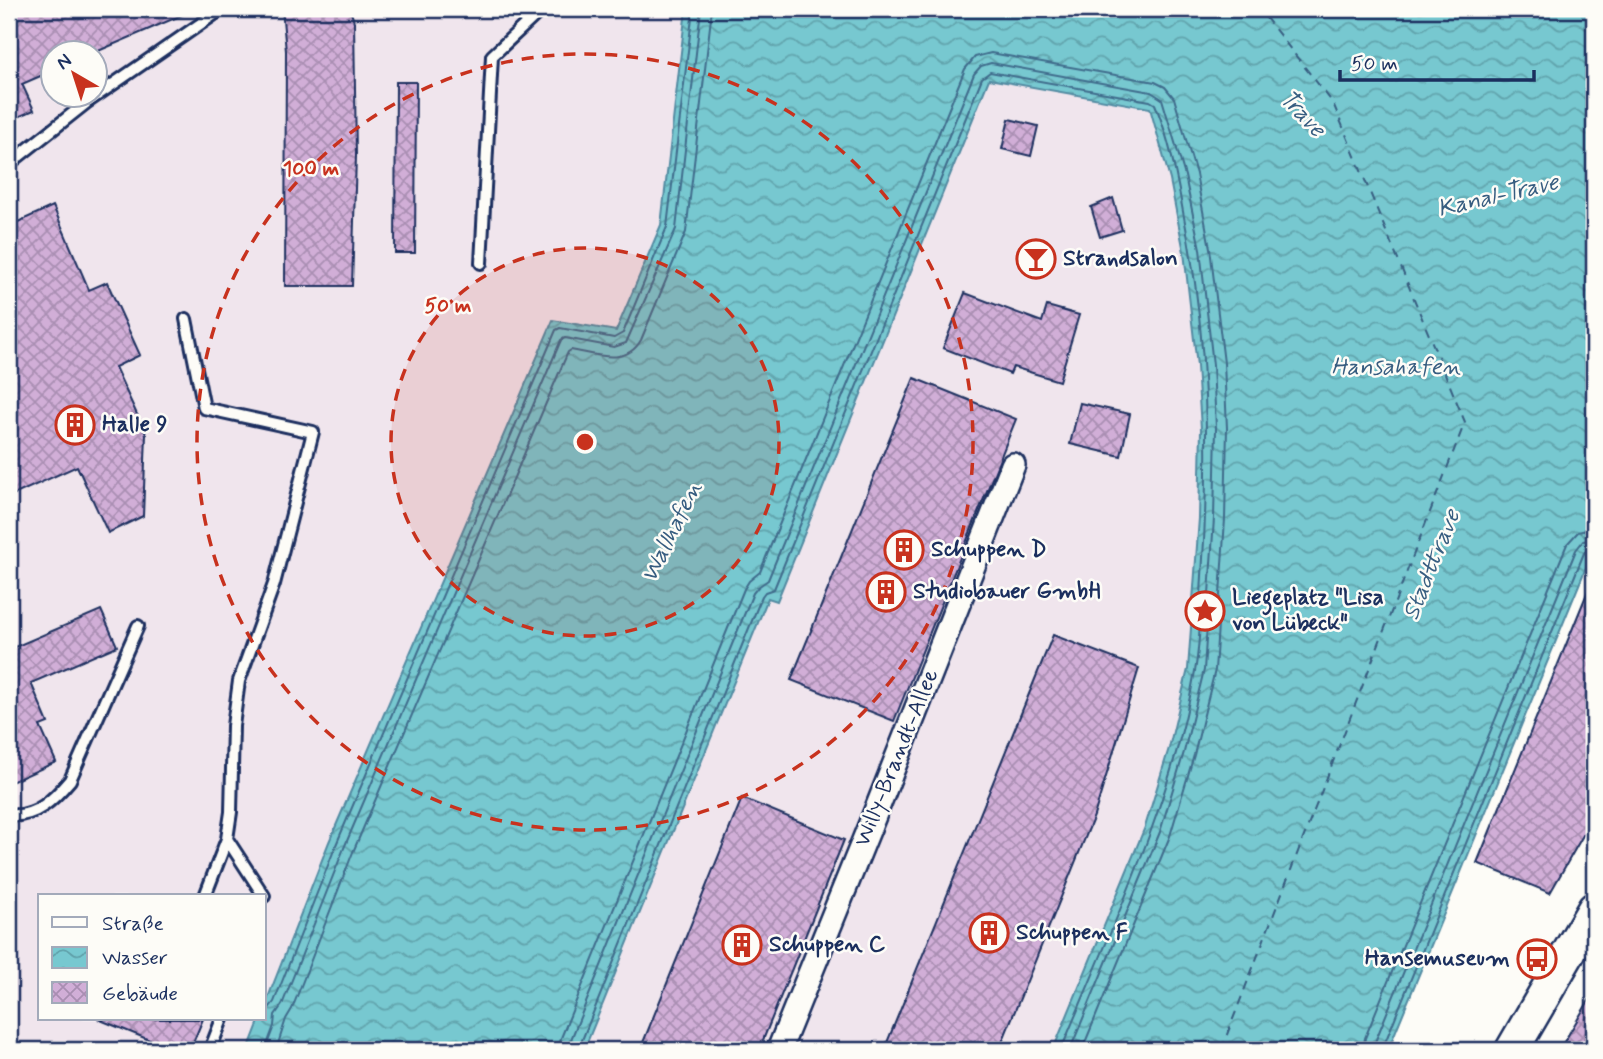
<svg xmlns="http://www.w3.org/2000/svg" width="1603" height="1059" viewBox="0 0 1603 1059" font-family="Mynerve,sans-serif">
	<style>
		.built { fill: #f0e5ed; fill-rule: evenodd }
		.water { fill: url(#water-waves); stroke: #528ba2; stroke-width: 2 }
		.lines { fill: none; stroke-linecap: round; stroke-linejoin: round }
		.shore { stroke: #406c8c; stroke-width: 2 }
		.ferry { stroke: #375d80; stroke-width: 2; stroke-dasharray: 9 7; stroke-linecap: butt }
		.building { fill: url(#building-cross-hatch); stroke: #1b2f5e; stroke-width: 2 }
		.service-casing { stroke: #1b2f5e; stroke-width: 16 }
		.minor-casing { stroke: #1b2f5e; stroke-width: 28 }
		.secondary-casing { stroke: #1b2f5e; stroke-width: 37 }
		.service { stroke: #fdfcf7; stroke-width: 10 }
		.minor { stroke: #fdfcf7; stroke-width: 23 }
		.secondary { stroke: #fdfcf7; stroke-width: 32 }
		.ring { fill: none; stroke: #c8321e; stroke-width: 3.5; stroke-dasharray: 12 9 }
		.labels { text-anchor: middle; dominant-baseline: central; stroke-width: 5; stroke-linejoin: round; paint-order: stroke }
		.poi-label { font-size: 23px; font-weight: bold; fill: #1b2f5e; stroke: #fdfcf7; text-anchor: start }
		.street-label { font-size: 23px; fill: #1b2f5e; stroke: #fdfcf7 }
		.water-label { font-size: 24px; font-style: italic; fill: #375d80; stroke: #fdfcf7 }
		.centre { fill: #c8321e; stroke: #fdfcf7; stroke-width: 3.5 }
		.ring-label { font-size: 21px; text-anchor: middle; font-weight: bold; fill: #c8321e; stroke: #fdfcf7; stroke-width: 5; stroke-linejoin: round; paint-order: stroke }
	</style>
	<defs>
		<pattern id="water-waves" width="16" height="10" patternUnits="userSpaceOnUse" patternTransform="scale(1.75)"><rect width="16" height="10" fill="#77c8d0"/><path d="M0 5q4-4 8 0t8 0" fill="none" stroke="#61a3ac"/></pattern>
		<pattern id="building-cross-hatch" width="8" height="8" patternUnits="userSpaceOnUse" patternTransform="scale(1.75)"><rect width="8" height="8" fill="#d1aed7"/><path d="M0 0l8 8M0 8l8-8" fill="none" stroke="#a98eb2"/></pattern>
	</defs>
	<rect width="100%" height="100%" fill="#fdfcf7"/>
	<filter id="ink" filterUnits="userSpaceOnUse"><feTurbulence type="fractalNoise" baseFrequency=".0143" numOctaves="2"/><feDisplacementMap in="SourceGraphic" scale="14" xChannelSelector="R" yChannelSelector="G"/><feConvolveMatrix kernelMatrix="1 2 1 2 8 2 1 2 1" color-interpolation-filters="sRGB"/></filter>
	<g filter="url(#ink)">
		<path class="built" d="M 9,9 L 686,9 L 661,225 L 616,332 L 553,320 L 329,842 L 264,1008 L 264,896 L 40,896 L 40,1019 L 260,1019 L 248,1050 L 9,1050 ZM 52,52 L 94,52 L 94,94 L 52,94 Z
			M 989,79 L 1150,108 L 1170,180 L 1184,252 L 1197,366 L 1201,429 L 1199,518 L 1188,669 L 1169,748 L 1145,827 L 1054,1050 L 584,1050 L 769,597 L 777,600 Z"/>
		<path class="water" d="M 686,9 L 1594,9 L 1594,548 L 1388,1050 L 1053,1050 L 1145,827 L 1169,748 L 1188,669 L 1199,518 L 1201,429 L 1197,366 L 1184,252 L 1170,180 L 1150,108 L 989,79 L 777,601 L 768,598 L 584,1050 L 248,1050 L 260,1019 L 264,1019 L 264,1008 L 329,842 L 553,320 L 616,331 L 661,225 Z"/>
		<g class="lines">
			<path class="shore" d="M 264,1008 L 270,1007 L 274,1002 L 336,845 L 556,330 L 560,328 L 614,338 L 623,333 L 667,227 L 693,9
				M 265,1050 L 274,1026 L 275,1015 L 282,1005 L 344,848 L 561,340 L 565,338 L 614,347 L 626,343 L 676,229 L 701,9
				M 276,1050 L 286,1019 L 292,1009 L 353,852 L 568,352 L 571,350 C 595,354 626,367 641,340 L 686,232 L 712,9
				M 559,1050 L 561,1038 L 744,589 L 749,581 L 760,572 L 965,69 L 975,57 L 991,53 L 1155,82 L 1165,87 L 1174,98 L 1196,174 L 1210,248 L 1224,363 L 1227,428 L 1225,519 L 1215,670 L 1194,755 L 1170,836 L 1082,1050
				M 569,1050 L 570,1042 L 753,593 L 758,587 L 768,580 L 974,74 L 981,66 L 991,63 L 1151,92 L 1162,99 L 1185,176 L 1200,249 L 1213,365 L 1216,428 L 1214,518 L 1204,670 L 1184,752 L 1160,832 L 1070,1050
				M 578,1050 L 762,596 L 765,592 L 774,589 L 982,78 L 990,72 L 1150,101 L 1155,104 C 1170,140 1177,179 1184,217 C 1208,338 1210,453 1202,576 C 1200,607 1201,640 1195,671 C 1172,803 1112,927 1061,1050
				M 1363,1050 L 1365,1038 L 1567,544 L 1578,532 L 1594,528
				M 1373,1050 L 1375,1042 L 1576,550 L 1583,541 L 1594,539
				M 1382,1050 L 1584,553 L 1589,548 L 1594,548"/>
			<path class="ferry" d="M 1221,1050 L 1465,422 L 1333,103 L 1259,9"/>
		</g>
		<path class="building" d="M 9,9 L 196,9 L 96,52 L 52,52 L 52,71 L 22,84 L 34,110 L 9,121 Z
			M 282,9 L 350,9 L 354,22 L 356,156 L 352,286 L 285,286 L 286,51 Z
			M 396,82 L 416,82 L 415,253 L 395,253 Z
			M 1009,119 L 1038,126 L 1031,156 L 1002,149 Z
			M 1113,198 L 1122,230 L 1100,237 L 1091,207 Z
			M 53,206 L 89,290 L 107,282 L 140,355 L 115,367 L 146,434 L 143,516 L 108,533 L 77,466 L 9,497 L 9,226 Z
			M 965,293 L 1042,322 L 1047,306 L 1079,315 L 1059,381 L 1013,367 L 1010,374 L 943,348 Z
			M 914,378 L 1016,419 L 894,721 L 791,680 Z
			M 1080,403 L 1130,414 L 1121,456 L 1070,444 Z
			M 1594,576 L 1594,816 L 1550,893 L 1477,863 Z
			M 101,610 L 117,646 L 31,683 L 48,723 L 40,726 L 56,762 L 9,783 L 9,633 L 15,647 Z
			M 1053,635 L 1139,668 L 1094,816 L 999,1050 L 884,1050 Z
			M 742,798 L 844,840 L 759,1050 L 640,1050 Z
			M 1594,992 L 1594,1050 L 1559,1050 L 1573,1027 Z
			M 98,1019 L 203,1019 L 190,1050 L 174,1050 Z"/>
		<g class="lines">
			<g class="service-casing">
				<path id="service" d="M 9,164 L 86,103 L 222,9
					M 481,263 L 492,56 L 542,9
					M 186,319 L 204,408 L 313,432 L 274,584 L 239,681 L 233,726 L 231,812 L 227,839 L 264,896
					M 9,815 C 36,818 54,799 70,780 L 138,626
					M 205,896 L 227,839
					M 210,1050 L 222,1019"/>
			</g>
			<g class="minor-casing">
				<path id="minor" d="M 779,1050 L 878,806 L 1013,465"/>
			</g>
			<g class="secondary-casing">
				<path id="secondary" d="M 1512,1050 L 1594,909"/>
			</g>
			<use href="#service" class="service"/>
			<use href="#minor" class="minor"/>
			<use href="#secondary" class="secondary"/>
		</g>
	</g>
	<circle cx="585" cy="442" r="194" fill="#c8321e" fill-opacity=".12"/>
	<g class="ring">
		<circle cx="585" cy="442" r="194"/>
		<circle cx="585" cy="442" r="388"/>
	</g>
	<defs>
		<g id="bar-ring" transform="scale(2.0125)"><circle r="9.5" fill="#fdfcf7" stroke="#c8321e" stroke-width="1.5"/><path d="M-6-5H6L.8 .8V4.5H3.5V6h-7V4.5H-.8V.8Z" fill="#c8321e"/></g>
		<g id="building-ring" transform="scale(2.0125)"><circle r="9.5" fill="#fdfcf7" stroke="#c8321e" stroke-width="1.5"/><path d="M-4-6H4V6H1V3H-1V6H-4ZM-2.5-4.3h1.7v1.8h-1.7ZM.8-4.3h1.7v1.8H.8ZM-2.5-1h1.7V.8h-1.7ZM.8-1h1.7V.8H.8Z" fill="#c8321e"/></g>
		<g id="sight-ring" transform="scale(2.0125)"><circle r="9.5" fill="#fdfcf7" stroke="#c8321e" stroke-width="1.5"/><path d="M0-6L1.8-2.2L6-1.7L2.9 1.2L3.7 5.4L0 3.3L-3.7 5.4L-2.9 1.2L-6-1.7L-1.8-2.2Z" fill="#c8321e"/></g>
		<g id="bus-ring" transform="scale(2.0125)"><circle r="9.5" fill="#fdfcf7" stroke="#c8321e" stroke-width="1.5"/><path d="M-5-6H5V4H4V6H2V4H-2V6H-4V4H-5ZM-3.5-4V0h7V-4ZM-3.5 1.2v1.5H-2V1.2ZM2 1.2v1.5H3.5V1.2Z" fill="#c8321e"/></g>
	</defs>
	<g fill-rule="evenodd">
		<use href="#bar-ring" x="1036" y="259"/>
		<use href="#building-ring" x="75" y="425"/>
		<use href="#building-ring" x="904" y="550"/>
		<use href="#building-ring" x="886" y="592"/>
		<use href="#sight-ring" x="1205" y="611"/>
		<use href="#building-ring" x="989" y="933"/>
		<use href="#building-ring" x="742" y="945"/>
		<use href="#bus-ring" x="1537" y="959"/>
	</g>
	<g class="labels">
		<g class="poi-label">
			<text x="1063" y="259">Strandsalon</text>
			<text x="102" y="425">Halle 9</text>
			<text x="931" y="550">Schuppen D</text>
			<text x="913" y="592">Studiobauer GmbH</text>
			<text x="1232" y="598">Liegeplatz "Lisa<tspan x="1232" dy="26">von Lübeck"</tspan></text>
			<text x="1016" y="933">Schuppen F</text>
			<text x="769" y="945">Schuppen C</text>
			<text x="1510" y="959" text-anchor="end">Hansemuseum</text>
		</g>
		<g class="street-label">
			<text transform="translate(897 758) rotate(-68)">Willy-Brandt-Allee</text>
		</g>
		<g class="water-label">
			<text transform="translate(1302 114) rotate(47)">Trave</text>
			<text transform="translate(1498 196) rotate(-13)">Kanal-Trave</text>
			<text x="1396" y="367">Hansahafen</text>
			<text transform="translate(672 532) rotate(-64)">Wallhafen</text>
			<text transform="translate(1432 565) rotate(-68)">Stadttrave</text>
		</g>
	</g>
	<circle cx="585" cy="442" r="10" class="centre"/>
	<g class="ring-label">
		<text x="311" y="175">100 m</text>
		<text x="448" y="312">50 m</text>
	</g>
	<rect width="1603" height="1059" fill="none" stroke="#fdfcf7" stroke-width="35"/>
	<rect x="18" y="18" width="1568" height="1024" fill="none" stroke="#1b2f5e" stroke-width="2.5" filter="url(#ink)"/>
	<rect x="38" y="894" width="228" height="126" fill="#fdfcf7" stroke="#a3aaba" stroke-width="2"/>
	<rect x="52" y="917" width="35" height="10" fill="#fdfcf7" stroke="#a3aaba" stroke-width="2"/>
	<text x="102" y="930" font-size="21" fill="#1b2f5e">Straße</text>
	<rect x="52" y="947" width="35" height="21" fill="url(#water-waves)" stroke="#a3aaba" stroke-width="2"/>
	<text x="102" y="964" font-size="21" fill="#1b2f5e">Wasser</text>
	<rect x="52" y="982" width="35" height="21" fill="url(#building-cross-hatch)" stroke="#a3aaba" stroke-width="2"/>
	<text x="102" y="1000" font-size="21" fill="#1b2f5e">Gebäude</text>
	<g transform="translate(74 74) rotate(321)"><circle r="33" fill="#fdfcf7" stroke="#a3aaba" stroke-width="2"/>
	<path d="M0-5L12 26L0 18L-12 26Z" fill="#c8321e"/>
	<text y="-10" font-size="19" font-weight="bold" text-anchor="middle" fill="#1b2f5e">N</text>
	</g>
	<path d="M1340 70v10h194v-10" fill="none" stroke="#1b2f5e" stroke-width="3.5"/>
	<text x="1351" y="70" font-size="21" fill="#1b2f5e" stroke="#fdfcf7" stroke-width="5" paint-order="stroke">50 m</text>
</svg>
